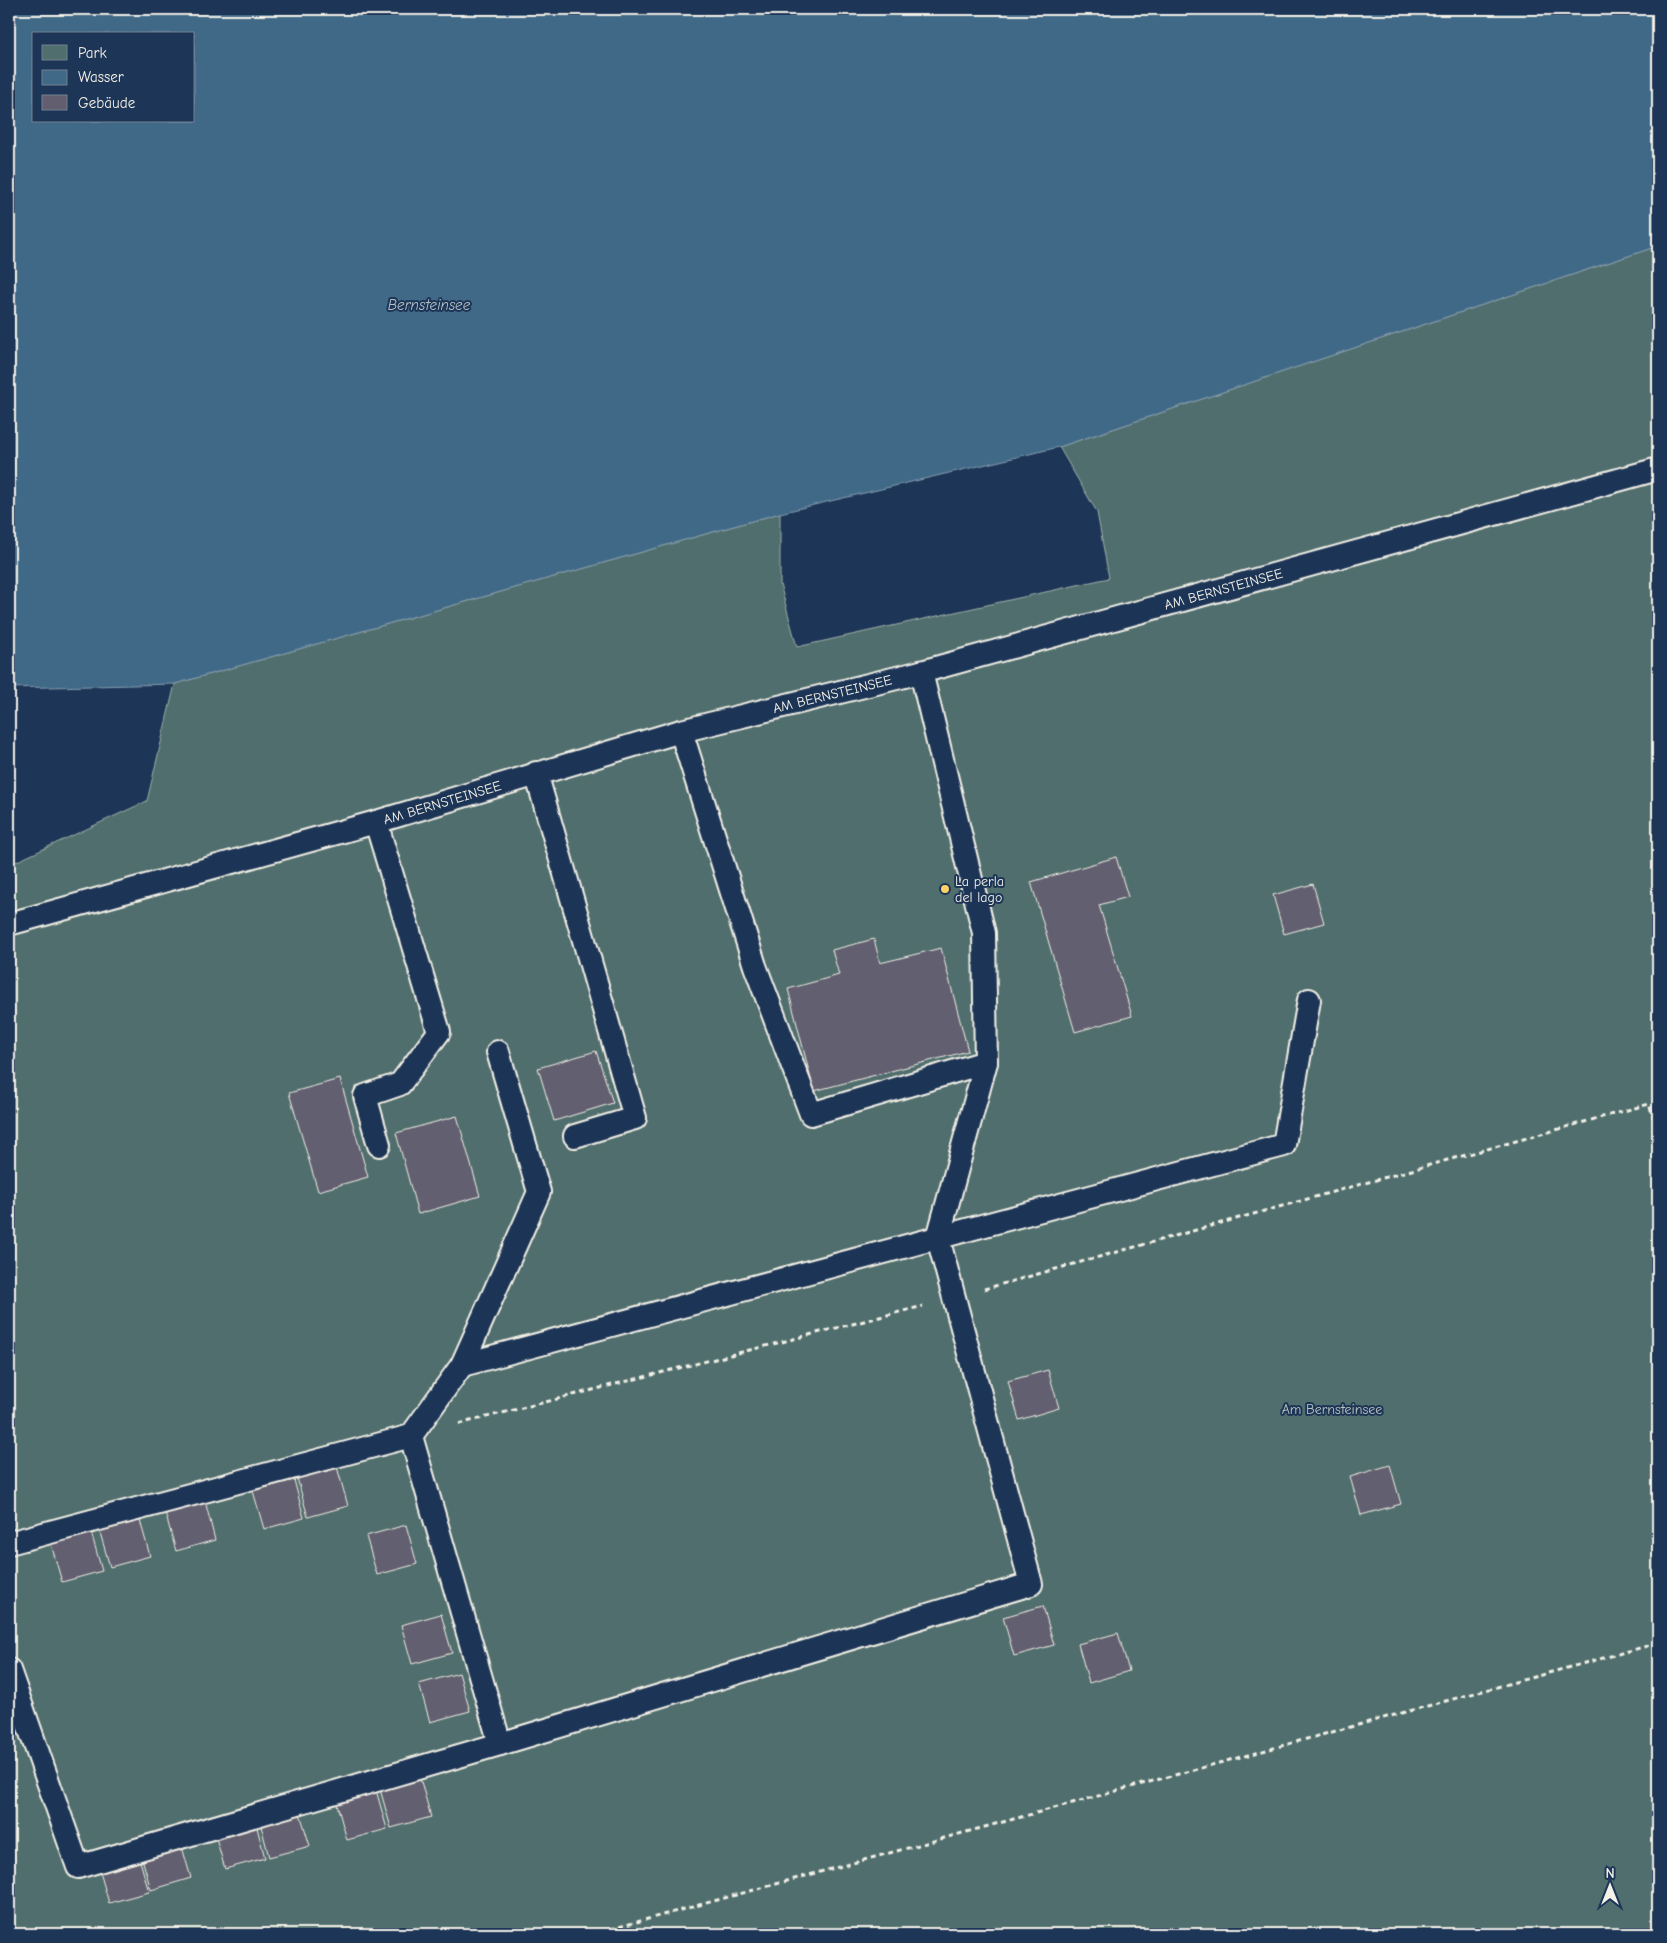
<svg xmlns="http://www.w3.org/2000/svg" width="1667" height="1943" viewBox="0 0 1667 1943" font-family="'Comic Neue',sans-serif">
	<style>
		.green { fill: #506e6d; stroke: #a2b0aa }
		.water { fill: #406988; stroke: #889fae; fill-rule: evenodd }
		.building { fill: #625e70; stroke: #f4f1e8 }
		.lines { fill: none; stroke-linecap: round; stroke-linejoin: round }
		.lane-casing { stroke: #f4f1e8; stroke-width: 26 }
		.path { stroke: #f4f1e8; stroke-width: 3; stroke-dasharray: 5 4; stroke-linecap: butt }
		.lane { stroke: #1d3557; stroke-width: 22 }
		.poi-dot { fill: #ffd166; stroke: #1d3557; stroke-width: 2 }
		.labels { text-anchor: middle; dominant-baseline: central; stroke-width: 4; stroke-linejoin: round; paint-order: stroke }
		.street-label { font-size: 14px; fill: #f4f1e8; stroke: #1d3557 }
		.poi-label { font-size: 14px; fill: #f4f1e8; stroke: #1d3557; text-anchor: start }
		.park-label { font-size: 14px; fill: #bbc3bd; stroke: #1d3557 }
		.water-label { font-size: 15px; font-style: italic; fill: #b5c1c6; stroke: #1d3557 }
	</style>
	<rect width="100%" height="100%" fill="#1d3557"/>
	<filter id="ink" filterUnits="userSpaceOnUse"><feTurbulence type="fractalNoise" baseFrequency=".02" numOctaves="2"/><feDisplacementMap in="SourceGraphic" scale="10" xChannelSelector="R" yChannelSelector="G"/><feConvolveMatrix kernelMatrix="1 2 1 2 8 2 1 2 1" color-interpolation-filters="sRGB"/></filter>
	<g filter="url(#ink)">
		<path class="green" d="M 1658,246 L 1658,1934 L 9,1934 L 9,865 L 147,801 L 175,684 L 780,513 L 780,584 L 797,647 L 1109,578 L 1097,512 L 1059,447 Z"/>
		<path class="water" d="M 9,9 L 1658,9 L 1658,246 L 1059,447 L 780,513 L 175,684 L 9,688 ZM 34,34 L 194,34 L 194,121 L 34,121 Z"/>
		<path class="building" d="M 1116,857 L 1128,897 L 1099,905 L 1132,1016 L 1075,1032 L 1031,882 Z
			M 1313,884 L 1324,923 L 1284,934 L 1273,895 Z
			M 874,939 L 880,963 L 941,948 L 968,1051 L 814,1091 L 788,989 L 839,975 L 832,950 Z
			M 596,1051 L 613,1103 L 554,1121 L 538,1068 Z
			M 340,1079 L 368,1177 L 318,1191 L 289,1093 Z
			M 457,1116 L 480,1196 L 418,1214 L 396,1133 Z
			M 1048,1370 L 1059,1408 L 1019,1420 L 1008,1381 Z
			M 1390,1465 L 1401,1504 L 1361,1515 L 1350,1477 Z
			M 337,1467 L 348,1506 L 308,1517 L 297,1478 Z
			M 294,1480 L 304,1518 L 264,1529 L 253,1491 Z
			M 205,1501 L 215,1540 L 176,1551 L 165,1512 Z
			M 139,1517 L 150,1556 L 110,1567 L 99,1529 Z
			M 406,1525 L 417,1564 L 377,1575 L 366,1536 Z
			M 91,1532 L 102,1571 L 62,1582 L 51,1544 Z
			M 1043,1606 L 1054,1645 L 1014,1656 L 1003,1617 Z
			M 441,1614 L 452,1653 L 412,1664 L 401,1625 Z
			M 1118,1633 L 1129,1671 L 1089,1683 L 1078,1644 Z
			M 459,1673 L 470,1711 L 430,1722 L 419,1684 Z
			M 420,1778 L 431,1817 L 391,1828 L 380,1789 Z
			M 376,1790 L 387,1829 L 347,1840 L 336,1801 Z
			M 298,1807 L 310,1846 L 269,1857 L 259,1818 Z
			M 255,1820 L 265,1858 L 225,1869 L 214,1831 Z
			M 180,1840 L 191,1878 L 151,1890 L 140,1851 Z
			M 138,1854 L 149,1892 L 109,1903 L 98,1865 Z"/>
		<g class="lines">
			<g class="lane-casing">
				<g id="lane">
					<path d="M 681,731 L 755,966 L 811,1114 L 986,1062 L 984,933 L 921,672"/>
					<path d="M 536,773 L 635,1118 L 575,1136"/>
					<path d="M 376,822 L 439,1032 L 400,1084 L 365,1096 L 379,1145"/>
					<path id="s1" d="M 9,924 L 376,822 L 681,731 L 921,672 L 1658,469"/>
					<path d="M 498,1052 L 539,1192 L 462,1365 L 411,1436 L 500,1744"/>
					<path d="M 462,1365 L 1284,1145 L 1309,1000"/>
					<path d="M 9,1543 L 411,1436"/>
					<path d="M 9,1670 L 78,1867 L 500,1744 L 1031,1584 L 938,1238 L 986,1062"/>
				</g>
			</g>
			<path class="path" d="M 984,1289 L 1649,1104 L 1658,1132
				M 459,1424 L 923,1306
				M 593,1934 L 1658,1643"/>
			<use href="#lane" class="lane"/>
		</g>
	</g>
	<circle class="poi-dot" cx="945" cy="889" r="5"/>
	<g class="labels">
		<g class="street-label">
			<text stroke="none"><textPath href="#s1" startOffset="1260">AM BERNSTEINSEE</textPath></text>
			<text stroke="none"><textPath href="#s1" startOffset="855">AM BERNSTEINSEE</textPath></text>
			<text stroke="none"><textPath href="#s1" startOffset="450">AM BERNSTEINSEE</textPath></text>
		</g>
		<g class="poi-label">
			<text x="955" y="881">La perla<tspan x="955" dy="16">del lago</tspan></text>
		</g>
		<g class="park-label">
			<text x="1332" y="1409">Am Bernsteinsee</text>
		</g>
		<g class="water-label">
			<text x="429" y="305">Bernsteinsee</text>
		</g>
	</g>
	<rect width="1667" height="1943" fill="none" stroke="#1d3557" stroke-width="30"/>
	<rect x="15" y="15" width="1637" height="1913" fill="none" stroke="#f4f1e8" stroke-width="2" filter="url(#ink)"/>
	<rect x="32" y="32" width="162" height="90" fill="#1d3557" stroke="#738091"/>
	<rect x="42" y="45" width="25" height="15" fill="#506e6d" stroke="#738091"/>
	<text x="78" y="58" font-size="15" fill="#f4f1e8">Park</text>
	<rect x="42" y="70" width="25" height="15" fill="#406988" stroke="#738091"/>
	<text x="78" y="82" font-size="15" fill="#f4f1e8">Wasser</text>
	<rect x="42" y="95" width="25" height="15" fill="#625e70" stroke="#738091"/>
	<text x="78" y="108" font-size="15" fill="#f4f1e8">Gebäude</text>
	<g transform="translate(1610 1886)" stroke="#1d3557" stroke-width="4" paint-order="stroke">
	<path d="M0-4L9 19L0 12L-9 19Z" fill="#f4f1e8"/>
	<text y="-8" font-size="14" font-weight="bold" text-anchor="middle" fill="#f4f1e8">N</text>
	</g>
</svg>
